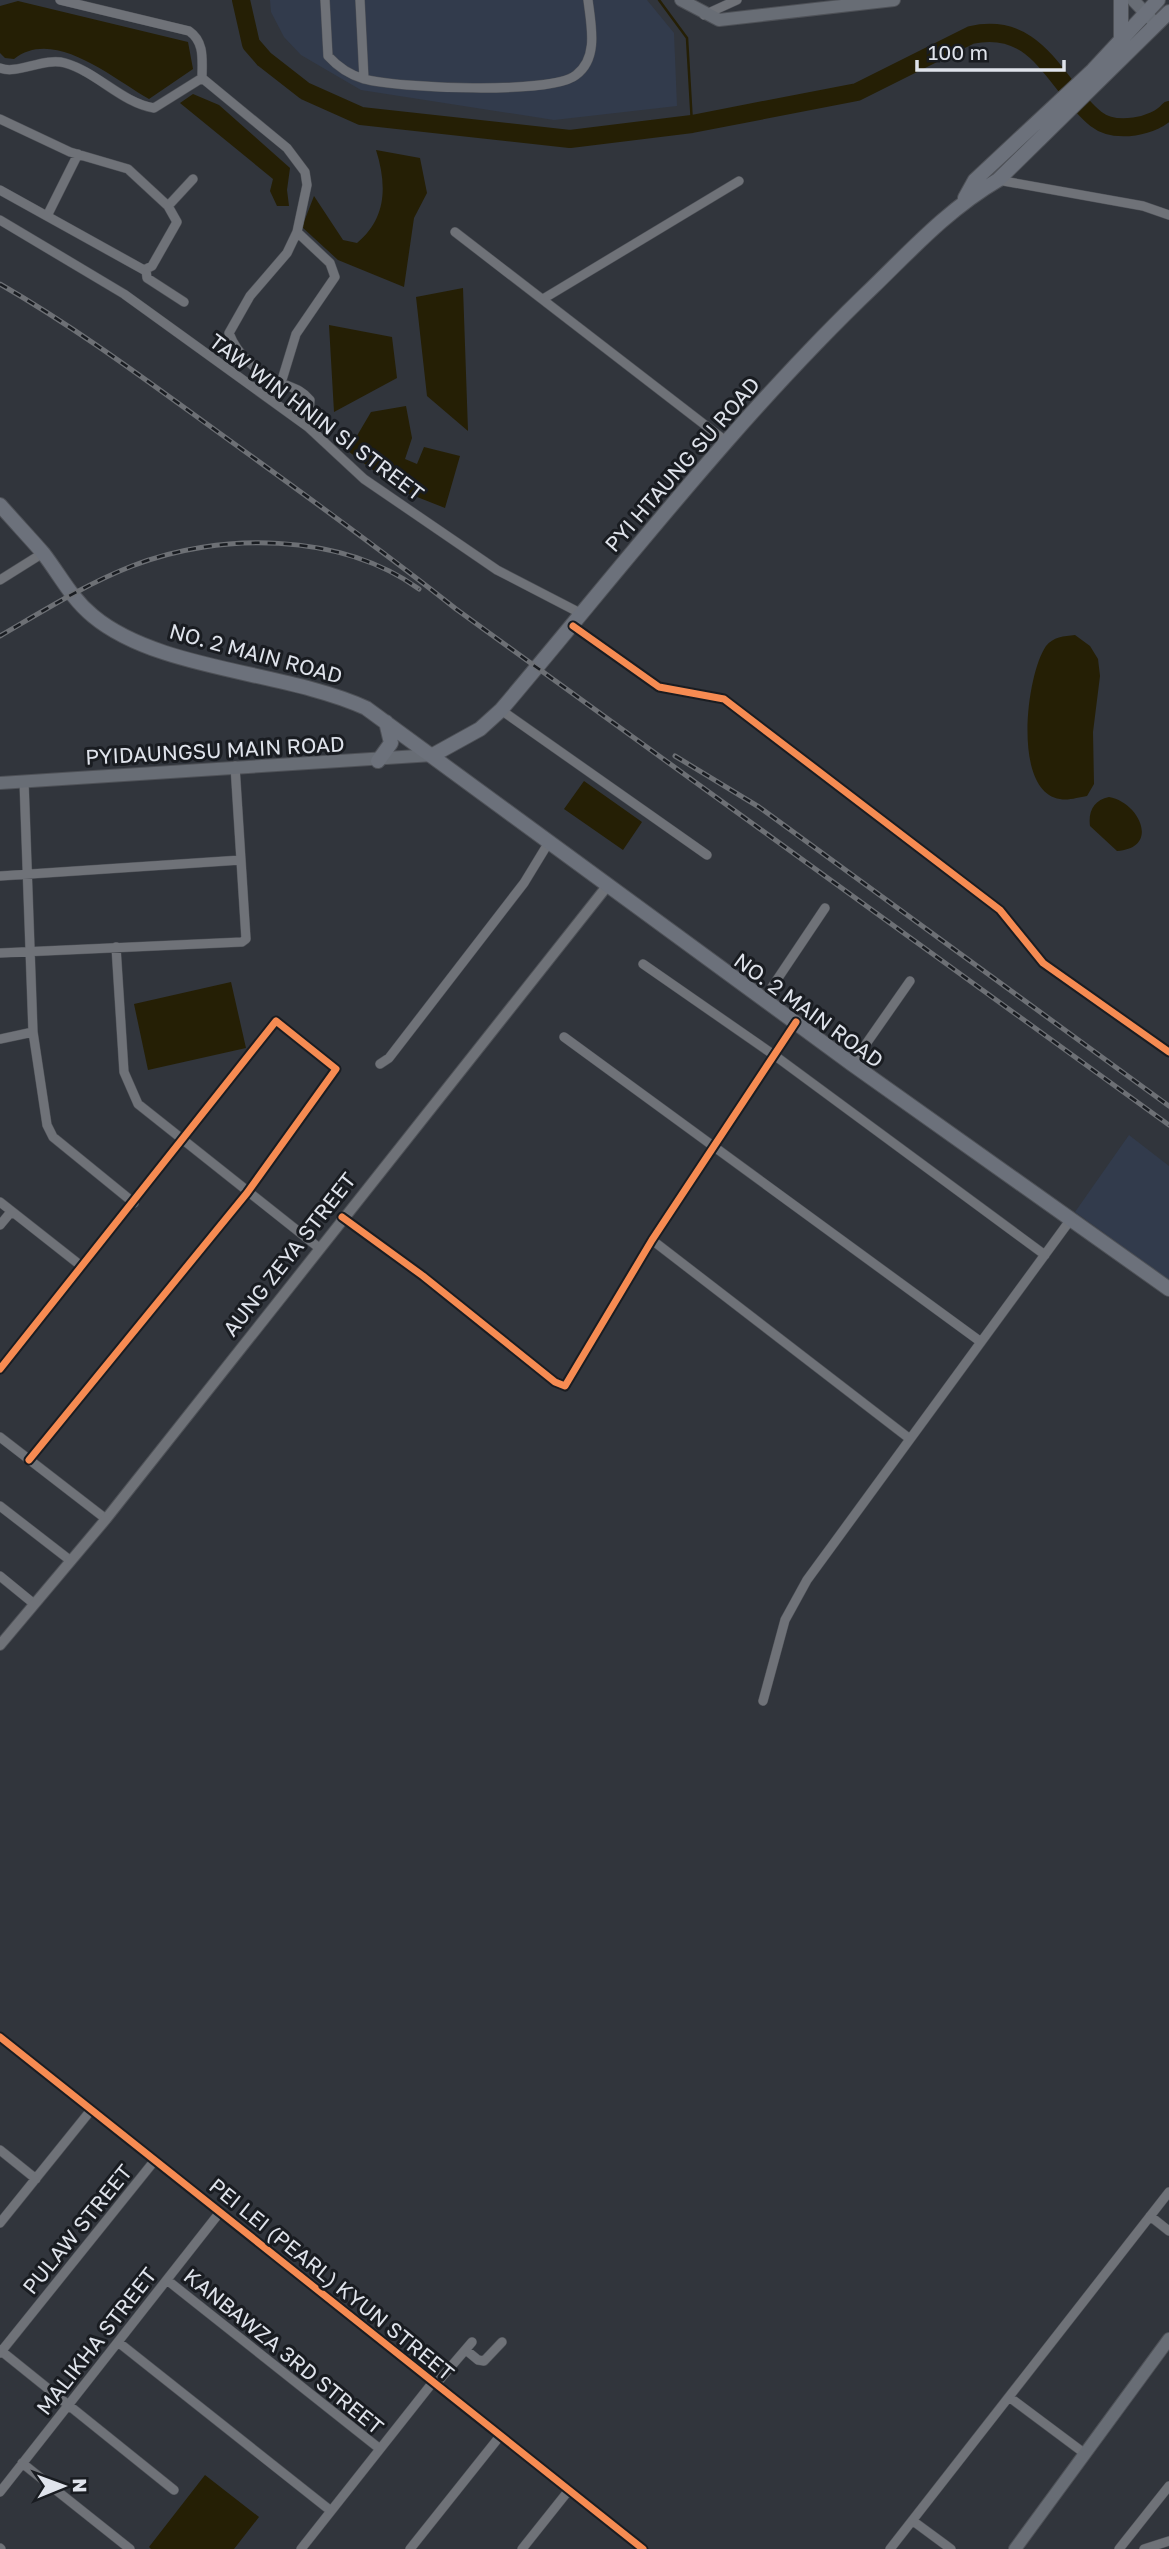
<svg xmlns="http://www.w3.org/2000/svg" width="1169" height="2549" viewBox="0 0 1169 2549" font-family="'Golos Text',sans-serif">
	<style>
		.built { fill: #323b4c }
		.water { fill: #251f05 }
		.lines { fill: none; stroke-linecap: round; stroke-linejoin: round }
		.stream { stroke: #251f05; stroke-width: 2.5 }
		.river { stroke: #251f05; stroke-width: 18 }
		.minor-casing { stroke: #4e5157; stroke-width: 10 }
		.tertiary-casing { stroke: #4e5157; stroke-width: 12 }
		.secondary-casing { stroke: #4e5157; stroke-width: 14 }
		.primary-casing { stroke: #4e5157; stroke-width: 16 }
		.minor { stroke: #6f7278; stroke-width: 9 }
		.tertiary { stroke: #6f7278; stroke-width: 10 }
		.secondary { stroke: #686d75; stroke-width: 12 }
		.primary { stroke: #6c717b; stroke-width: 14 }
		.rail-casing { stroke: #6d7075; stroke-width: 5 }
		.rail { stroke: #191c21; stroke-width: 2.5; stroke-dasharray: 8; stroke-linecap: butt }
		.cycleway-casing { stroke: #191c21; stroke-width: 11 }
		.cycleway { stroke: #f68b52; stroke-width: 7 }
		.labels { text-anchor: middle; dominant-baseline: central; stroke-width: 6; stroke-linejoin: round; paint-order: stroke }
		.street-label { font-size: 21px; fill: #dfe3eb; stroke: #191c21 }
	</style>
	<rect width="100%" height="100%" fill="#31353c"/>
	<path class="built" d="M 270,0 L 647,0 L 674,33 L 677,106 L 554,120 L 361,90 L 301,55 L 284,37 L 271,12 Z
		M 1129,1135 L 1169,1166 L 1169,1280 L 1075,1212 Z"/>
	<path class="water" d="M 18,1 L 188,42 L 193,69 L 149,99 C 112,78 54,27 14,59 L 5,58 L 0,53 L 0,6 Z
		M 193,94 L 219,105 L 290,168 L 287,190 L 289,206 L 277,206 L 270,191 L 273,179 L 180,103 Z
		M 376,150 L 420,158 L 427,193 L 414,218 L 404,287 L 338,260 L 302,227 L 314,196 L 343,240 L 357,243 C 387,218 387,185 376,150 Z
		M 463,288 L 468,431 L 427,396 L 416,297 Z
		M 329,325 L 392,337 L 397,378 L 334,412 Z
		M 406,406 L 412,438 L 405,459 L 417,464 L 424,447 L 460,456 L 445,508 L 407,493 L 411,479 L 403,474 L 391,484 L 348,451 L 371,412 Z
		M 1075,635 L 1090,646 L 1098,659 L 1100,676 L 1093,732 L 1094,784 L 1087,796 C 1079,797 1068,801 1060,799 C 1012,792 1026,675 1046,646 C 1053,637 1064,636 1075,635 Z
		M 584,781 L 642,822 L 623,850 L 564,809 Z
		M 1109,797 C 1139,802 1161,848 1117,851 L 1090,826 C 1088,811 1094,800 1109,797 Z
		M 231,982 L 246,1048 L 148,1070 L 134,1004 Z
		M 205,2475 L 259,2517 L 234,2549 L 151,2549 L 149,2547 Z"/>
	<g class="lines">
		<path class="stream" d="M 659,0 L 687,38 L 692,124"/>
		<path class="river" d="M 241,0 L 251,44 L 264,59 L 305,91 L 361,116 L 570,139 L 692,124 L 857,92 L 971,35 C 1039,20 1055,86 1096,119 C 1115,134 1155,127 1169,110"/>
		<g class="minor-casing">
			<path id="minor" d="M 60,0 L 189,31 C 205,42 202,60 202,78 L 287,148 L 305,172 L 307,185 L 297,232 L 287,253 L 250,296 L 229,333 C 237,355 259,374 281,383 C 293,388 302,390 310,400 L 308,427
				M 325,0 L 328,56 C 338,67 350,75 364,79 C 396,88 552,95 576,75 C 599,58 591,25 588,0
				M 360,0 L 364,79
				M 704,15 L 737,0
				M 0,68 C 17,75 44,57 65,63 C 97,72 122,103 154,108 L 202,78
				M 0,119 L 70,152 L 128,169 L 168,206 L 177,222 L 152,266 L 144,270 L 0,190
				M 998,180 L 1143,206 L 1169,215
				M 168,206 L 193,179
				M 48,214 L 78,154
				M 0,220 L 124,294 L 308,427 L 364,479 L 497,570 L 582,614
				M 455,232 L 727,442
				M 146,270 L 147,278 L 184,302
				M 543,299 L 739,181
				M 281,383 L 296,334 L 335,277 L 330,263 L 297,232
				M 0,580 L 43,553
				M 573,626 L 659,687 L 724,699 L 1000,910 L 1043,963 L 1169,1052
				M 501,710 L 707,855
				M 24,781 L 33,1032 L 47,1125 L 53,1137 L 134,1203
				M 0,876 L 241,860
				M 116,947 L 124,1072 L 138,1104 L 318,1247
				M 0,953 L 242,942 L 246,939 L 235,766
				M 643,964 L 774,1055 L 1045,1255
				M 764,999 L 825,908
				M 564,1037 L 981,1342
				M 0,1039 L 33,1032
				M 380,1064 L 389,1058 L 524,883 L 549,842
				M 852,1064 L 910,981
				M 0,1202 L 80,1265
				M 342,1217 L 423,1276 L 555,1382 L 565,1386 L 652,1240 L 796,1022
				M 0,1225 L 10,1213
				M 652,1240 L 910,1439
				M 0,1369 L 276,1021 L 336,1069 L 247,1193 L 29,1460
				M 0,1437 L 106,1519
				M 0,1506 L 71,1561
				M 0,1576 L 33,1603
				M 763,1701 L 785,1620 L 807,1580 L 1071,1219
				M 0,2037 L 643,2549
				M 0,2150 L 36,2179
				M 1150,2216 L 1169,2231
				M 0,2223 L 91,2110
				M 167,2280 L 380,2449
				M 118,2342 L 331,2511
				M 0,2350 L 174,2490
				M 466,2350 L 478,2360 L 484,2361 L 502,2342
				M 0,2353 L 155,2160
				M 436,2384 L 472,2342
				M 1009,2397 L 1084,2453
				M 22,2463 L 130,2549
				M 0,2492 L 220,2212
				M 913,2521 L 951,2549
				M 0,2548 L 1,2549
				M 301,2549 L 433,2382
				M 410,2549 L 500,2436
				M 522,2549 L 569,2490
				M 890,2549 L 1169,2192
				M 1119,2549 L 1169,2486
				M 1144,2549 L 1169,2541"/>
		</g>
		<g class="tertiary-casing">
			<path id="tertiary" d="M 0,1645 L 106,1519 L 608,885"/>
		</g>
		<g class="secondary-casing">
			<path id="secondary" d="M 681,0 L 719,20 L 894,0
				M 1133,0 L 1152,20
				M 0,783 L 433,755
				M 1015,2549 L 1169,2339"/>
		</g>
		<g class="primary-casing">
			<path id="primary" d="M 1121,0 L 1121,38
				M 965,198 L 975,180 L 1093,70 L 1158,0
				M 0,505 C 14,521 29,537 43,553 C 60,575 71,598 93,616 C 159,671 286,671 366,708 L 852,1064 L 1169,1289
				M 433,755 L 480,729 L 501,710 C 622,567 738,416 873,287 C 913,248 950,208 998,180 L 1169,12
				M 378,761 L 391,743 L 386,722"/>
		</g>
		<use href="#minor" class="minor"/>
		<use href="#tertiary" class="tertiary"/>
		<use href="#secondary" class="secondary"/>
		<use href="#primary" class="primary"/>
		<g class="rail-casing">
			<path id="rail" d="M 0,284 C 80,330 154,386 229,440 C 305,495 382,550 456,609 L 1169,1125
				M 0,636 C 43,611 86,584 132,566 C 219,532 340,532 419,589
				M 675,756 L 759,807 L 1169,1106"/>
		</g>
		<use href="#rail" class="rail"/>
		<g class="cycleway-casing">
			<path id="cycleway" d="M 573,626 L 659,687 L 724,699 L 1000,910 L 1043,963 L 1169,1052
				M 342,1217 L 423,1276 L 555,1382 L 565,1386 L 652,1240 L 796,1022
				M 0,1369 L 276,1021 L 336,1069 L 247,1193 L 29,1460
				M 0,2037 L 643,2549"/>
		</g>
		<use href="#cycleway" class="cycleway"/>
	</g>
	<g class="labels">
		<g class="street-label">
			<text transform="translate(317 417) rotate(37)">TAW WIN HNIN SI STREET</text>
			<text transform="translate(682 464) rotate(-49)">PYI HTAUNG SU ROAD</text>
			<text transform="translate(256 653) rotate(15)">NO. 2 MAIN ROAD</text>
			<text transform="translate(215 750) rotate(-3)">PYIDAUNGSU MAIN ROAD</text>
			<text transform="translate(809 1010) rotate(36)">NO. 2 MAIN ROAD</text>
			<text transform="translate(289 1254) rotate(-52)">AUNG ZEYA STREET</text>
			<text transform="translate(77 2229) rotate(-51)">PULAW STREET</text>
			<text transform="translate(332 2279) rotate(39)">PEI LEI (PEARL) KYUN STREET</text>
			<text transform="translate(96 2341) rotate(-52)">MALIKHA STREET</text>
			<text transform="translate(284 2351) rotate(39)">KANBAWZA 3RD STREET</text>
		</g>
	</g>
	<g transform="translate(63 2486) rotate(89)" stroke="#191c21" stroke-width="5" paint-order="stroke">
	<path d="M0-5L12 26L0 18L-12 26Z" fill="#dfe3eb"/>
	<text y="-10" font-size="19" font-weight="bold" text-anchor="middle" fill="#dfe3eb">N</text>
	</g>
	<path d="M917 60v10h147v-10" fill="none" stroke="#dfe3eb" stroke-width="3.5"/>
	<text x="928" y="60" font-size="21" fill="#dfe3eb" stroke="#191c21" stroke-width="5" paint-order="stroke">100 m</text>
</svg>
